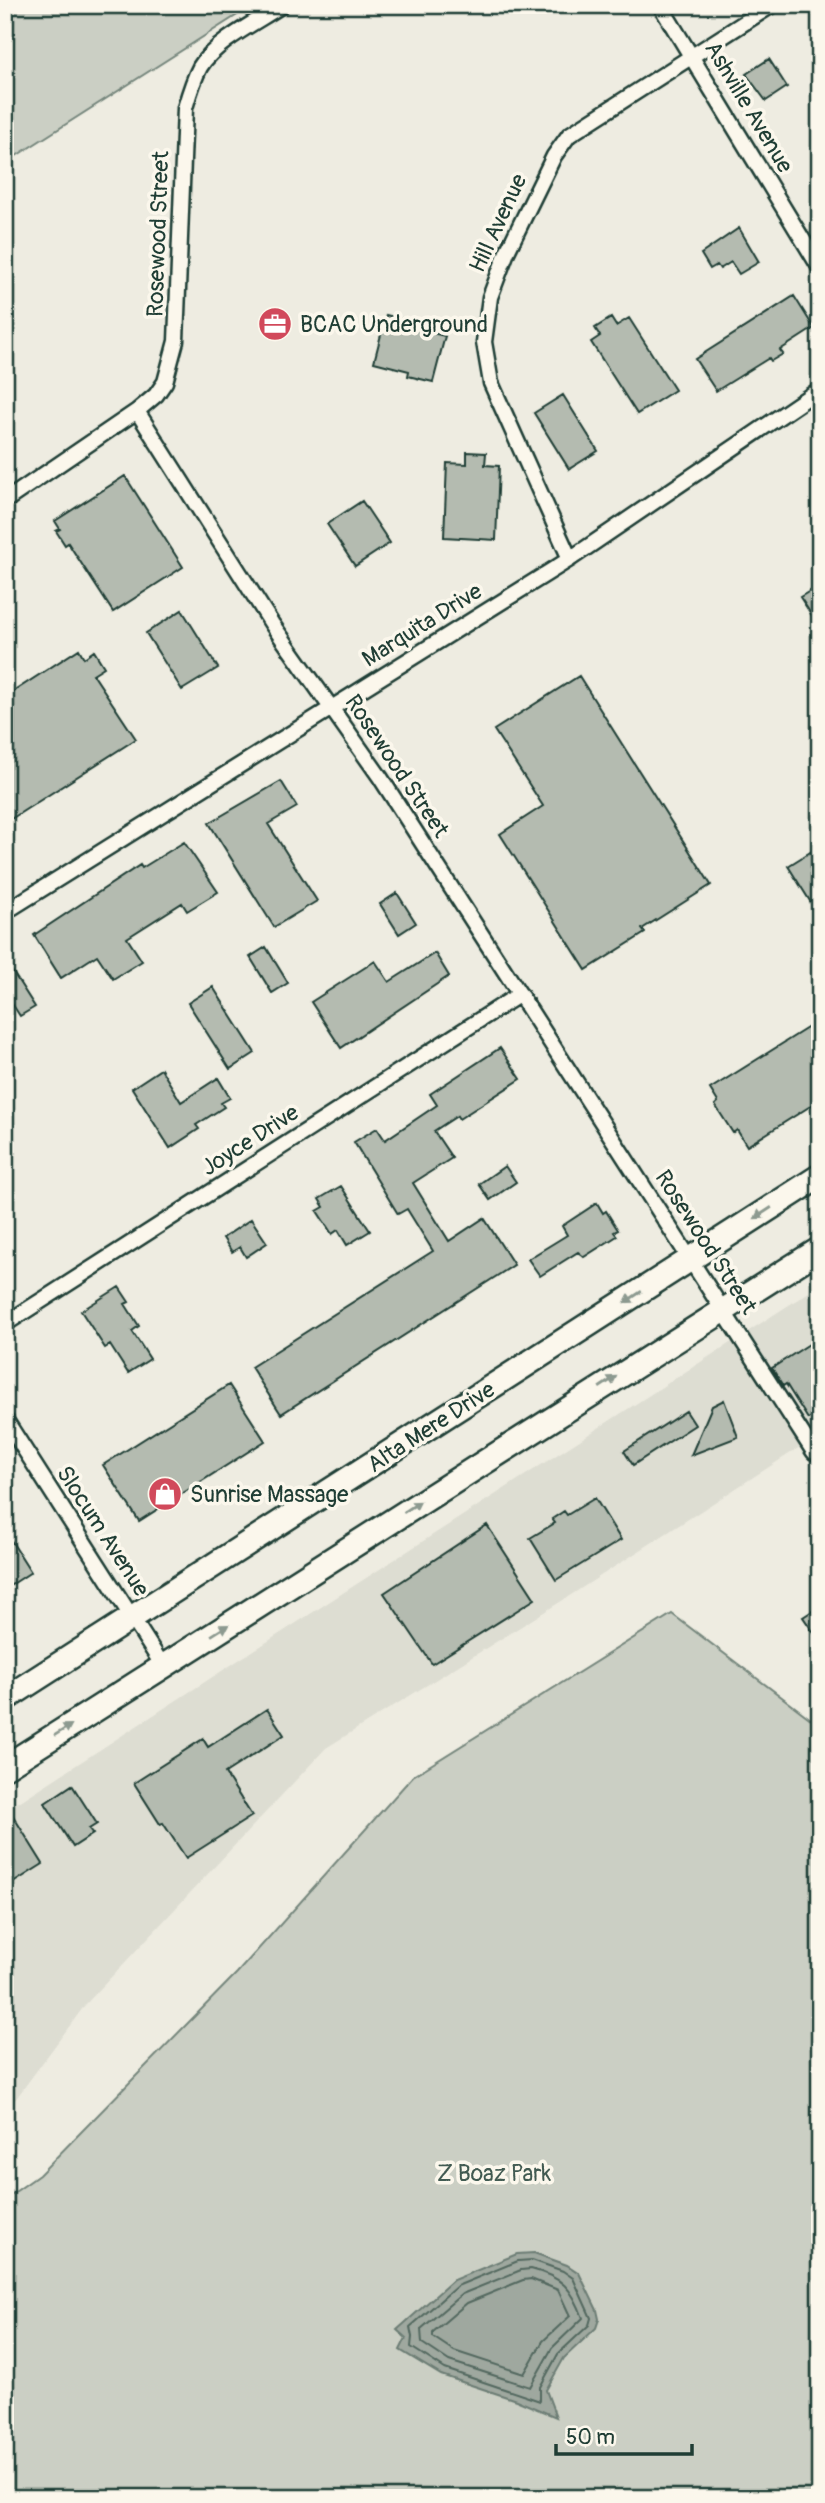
<svg xmlns="http://www.w3.org/2000/svg" width="825" height="2503" viewBox="0 0 825 2503" font-family="Pangolin,sans-serif">
	<style>
		.built { fill: #ddddd2 }
		.green { fill: #cbcfc4; stroke: #75867c; stroke-width: 2 }
		.water { fill: #9fa89f; stroke: #6c7d74; stroke-width: 2 }
		.lines { fill: none; stroke-linecap: round; stroke-linejoin: round }
		.shore { stroke: #52685f; stroke-width: 2 }
		.building { fill: #b4bbb0; stroke: #1f3d34; stroke-width: 2 }
		.minor-casing { stroke: #1f3d34; stroke-width: 19 }
		.primary-casing { stroke: #1f3d34; stroke-width: 28 }
		.minor { stroke: #fbf7ec; stroke-width: 14 }
		.primary { stroke: #fbf7ec; stroke-width: 23 }
		.oneway { fill: #8d9a90 }
		.labels { text-anchor: middle; dominant-baseline: central; stroke-width: 7; stroke-linejoin: round; paint-order: stroke }
		.street-label { font-size: 23px; fill: #1f3d34; stroke: #fbf7ec }
		.poi-label { font-size: 23px; fill: #1f3d34; stroke: #fbf7ec; text-anchor: start }
		.park-label { font-size: 23px; fill: #415a51; stroke: #fbf7ec }
	</style>
	<rect width="100%" height="100%" fill="#eeece1"/>
	<filter id="ink" filterUnits="userSpaceOnUse"><feTurbulence type="fractalNoise" baseFrequency=".0143" numOctaves="2"/><feDisplacementMap in="SourceGraphic" scale="14" xChannelSelector="R" yChannelSelector="G"/><feConvolveMatrix kernelMatrix="1 2 1 2 8 2 1 2 1" color-interpolation-filters="sRGB"/></filter>
	<g filter="url(#ink)">
		<path class="built" d="M 820,1285 L 820,1434 L 560,1602 L 326,1748 L 85,2005 L 15,2100 L 5,2106 L 5,1811 Z"/>
		<path class="green" d="M 5,5 L 253,5 L 5,163 Z
			M 672,1614 L 820,1726 L 820,2498 L 5,2498 L 5,2199 L 39,2175 L 237,1973 L 413,1776 Z"/>
		<path class="water" d="M 534,2253 L 567,2265 L 579,2273 L 597,2310 L 599,2319 L 596,2328 L 564,2358 L 546,2390 L 556,2417 L 516,2400 L 441,2375 L 400,2350 L 406,2338 L 397,2330 L 453,2280 L 517,2254 Z"/>
		<g class="lines">
			<path class="shore" d="M 532,2260 L 563,2271 L 573,2278 L 591,2318 L 589,2325 L 558,2354 L 540,2387 L 540,2401 L 445,2369 L 411,2347 L 412,2337 L 410,2327 L 457,2286 L 518,2261 Z
				M 531,2269 C 562,2277 572,2288 583,2318 L 552,2348 L 530,2387 L 449,2361 L 422,2343 L 421,2329 L 462,2294 L 521,2270 Z
				M 531,2279 L 558,2290 L 570,2316 L 543,2341 L 524,2374 L 454,2351 L 433,2337 L 433,2332 L 467,2303 L 523,2280 Z"/>
		</g>
		<path class="building" d="M 769,59 L 787,87 L 766,101 L 746,74 Z
			M 739,228 L 759,262 L 739,274 L 731,262 L 720,269 L 717,265 L 710,269 L 701,254 Z
			M 794,296 L 814,328 L 780,350 L 783,354 L 771,361 L 769,358 L 716,391 L 695,359 Z
			M 386,315 L 433,327 L 432,333 L 445,336 L 433,382 L 408,376 L 409,371 L 374,362 Z
			M 611,318 L 616,326 L 629,318 L 675,390 L 637,414 L 591,342 L 600,336 L 595,328 Z
			M 563,395 L 598,451 L 569,469 L 534,413 Z
			M 467,452 L 486,453 L 485,465 L 499,466 L 496,540 L 444,537 L 447,463 L 467,464 Z
			M 125,476 L 183,567 L 113,612 L 68,543 L 65,545 L 56,531 L 60,529 L 55,521 Z
			M 362,501 L 390,543 L 355,566 L 327,524 Z
			M 820,585 L 820,628 L 800,597 Z
			M 182,610 L 218,668 L 182,690 L 146,633 Z
			M 79,649 L 84,658 L 94,651 L 104,667 L 93,674 L 136,739 L 11,819 L 5,810 L 5,697 Z
			M 579,676 L 711,885 L 642,929 L 645,933 L 586,970 L 500,834 L 543,806 L 494,730 Z
			M 281,781 L 297,807 L 268,824 L 317,901 L 274,927 L 209,823 Z
			M 184,842 L 218,892 L 187,911 L 182,903 L 127,938 L 142,961 L 113,979 L 97,955 L 61,978 L 34,935 L 140,865 L 142,868 Z
			M 820,846 L 820,917 L 788,866 Z
			M 397,893 L 416,923 L 399,934 L 380,904 Z
			M 266,947 L 288,983 L 272,993 L 250,957 Z
			M 435,953 L 449,976 L 341,1048 L 311,1002 L 375,961 L 389,982 Z
			M 5,960 L 35,1007 L 20,1016 L 5,993 Z
			M 213,987 L 255,1053 L 230,1069 L 188,1003 Z
			M 820,1020 L 820,1100 L 747,1146 L 737,1130 L 733,1133 L 715,1105 L 718,1102 L 710,1089 Z
			M 500,1048 L 521,1079 L 459,1119 L 457,1116 L 434,1131 L 452,1158 L 413,1183 L 449,1241 L 484,1218 L 514,1265 L 281,1414 L 251,1367 L 433,1251 L 407,1209 L 398,1214 L 354,1142 L 377,1128 L 385,1140 L 437,1105 L 430,1094 Z
			M 161,1069 L 181,1102 L 218,1078 L 230,1098 L 221,1103 L 224,1107 L 196,1125 L 199,1129 L 170,1148 L 132,1088 Z
			M 505,1166 L 516,1182 L 490,1200 L 479,1184 Z
			M 341,1186 L 370,1231 L 347,1245 L 338,1230 L 332,1234 L 317,1211 L 324,1207 L 319,1199 Z
			M 597,1203 L 603,1213 L 606,1211 L 618,1230 L 614,1232 L 617,1236 L 584,1257 L 578,1252 L 540,1276 L 528,1259 L 567,1235 L 562,1226 Z
			M 251,1219 L 267,1243 L 246,1257 L 240,1247 L 232,1252 L 223,1238 Z
			M 119,1287 L 129,1302 L 125,1304 L 139,1326 L 132,1331 L 150,1359 L 128,1373 L 110,1345 L 105,1348 L 81,1311 Z
			M 820,1337 L 820,1412 L 808,1419 L 786,1384 L 783,1386 L 772,1368 Z
			M 229,1385 L 265,1441 L 139,1521 L 103,1465 Z
			M 724,1400 L 738,1437 L 691,1455 L 712,1406 Z
			M 686,1411 L 695,1425 L 633,1465 L 624,1451 Z
			M 595,1498 L 621,1540 L 556,1580 L 530,1538 L 555,1523 L 552,1519 L 564,1511 L 567,1515 Z
			M 487,1525 L 535,1599 L 432,1664 L 384,1593 Z
			M 5,1531 L 31,1572 L 5,1589 Z
			M 820,1606 L 820,1642 L 803,1617 Z
			M 267,1709 L 284,1735 L 225,1773 L 252,1816 L 186,1858 L 163,1823 L 160,1824 L 134,1783 L 203,1739 L 208,1747 Z
			M 72,1785 L 97,1824 L 89,1829 L 93,1834 L 73,1847 L 45,1803 Z
			M 5,1803 L 43,1864 L 5,1888 Z"/>
		<g class="lines">
			<g class="minor-casing">
				<path id="minor" d="M 660,5 L 820,268
					M 137,411 L 272,624 L 380,777 L 814,1452
					M 5,501 L 137,411 L 156,395 L 165,382 L 176,341 L 185,108 C 189,94 193,80 200,67 C 215,42 258,21 282,5
					M 570,559 L 491,383 L 484,342 L 490,297 L 507,252 L 554,156 L 569,135 L 772,5
					M 5,912 L 570,559 L 820,389
					M 5,1324 L 520,994
					M 5,1419 L 163,1666"/>
			</g>
			<g class="primary-casing">
				<path id="primary" d="M 5,1699 L 820,1176
					M 5,1767 L 820,1249"/>
			</g>
			<use href="#minor" class="minor"/>
			<use href="#primary" class="primary"/>
		</g>
		<defs><path id="oneway-solid" d="M-6-.8H1V-3.2L6.5 0L1 3.2V.8H-6Z" transform="scale(1.75)"/></defs>
		<g class="oneway">
			<use href="#oneway-solid" transform="translate(763 1213) rotate(147)"/>
			<use href="#oneway-solid" transform="translate(633 1297) rotate(147)"/>
			<use href="#oneway-solid" transform="translate(608 1382) rotate(-33)"/>
			<use href="#oneway-solid" transform="translate(412 1507) rotate(-33)"/>
			<use href="#oneway-solid" transform="translate(220 1630) rotate(-32)"/>
			<use href="#oneway-solid" transform="translate(63 1730) rotate(-32)"/>
		</g>
	</g>
	<defs>
		<g id="office-disc" transform="scale(1.75)"><circle r="9.5" fill="#d1495b" stroke="#fbf7ec"/><path d="M-6-3h4V-5.5h4V-3h4V5H-6ZM-1-4.5V-3h2v-1.5ZM-6 0V1H6V0Z" fill="#fff"/></g>
		<g id="shop-disc" transform="scale(1.75)"><circle r="9.5" fill="#d1495b" stroke="#fbf7ec"/><path d="M-5-2.5h2.3a2.7 3.5 0 0 1 5.4 0H5L5.5 6h-11ZM-1.5-2.5h3a1.5 2.3 0 0 0-3 0Z" fill="#fff"/></g>
	</defs>
	<g fill-rule="evenodd">
		<use href="#office-disc" x="275" y="324"/>
		<use href="#shop-disc" x="165" y="1494"/>
	</g>
	<g class="labels">
		<g class="street-label">
			<text transform="translate(749 107) rotate(59)">Ashville Avenue</text>
			<text transform="translate(498 223) rotate(-65)">Hill Avenue</text>
			<text transform="translate(158 234) rotate(-88)">Rosewood Street</text>
			<text transform="translate(422 625) rotate(-32)">Marquita Drive</text>
			<text transform="translate(397 766) rotate(56)">Rosewood Street</text>
			<text transform="translate(250 1140) rotate(-33)">Joyce Drive</text>
			<text transform="translate(706 1242) rotate(57)">Rosewood Street</text>
			<text transform="translate(431 1427) rotate(-33)">Alta Mere Drive</text>
			<text transform="translate(103 1531) rotate(57)">Slocum Avenue</text>
		</g>
		<g class="poi-label">
			<text x="300" y="324">BCAC Underground</text>
			<text x="190" y="1494">Sunrise Massage</text>
		</g>
		<g class="park-label">
			<text x="494" y="2173">Z Boaz Park</text>
		</g>
	</g>
	<rect width="825" height="2503" fill="none" stroke="#fbf7ec" stroke-width="28"/>
	<rect x="14" y="14" width="797" height="2475" fill="none" stroke="#1f3d34" stroke-width="2.5" filter="url(#ink)"/>
	<path d="M556 2444v10h136v-10" fill="none" stroke="#1f3d34" stroke-width="3.5"/>
	<text x="566" y="2444" font-size="21" fill="#1f3d34" stroke="#fbf7ec" stroke-width="5" paint-order="stroke">50 m</text>
</svg>
